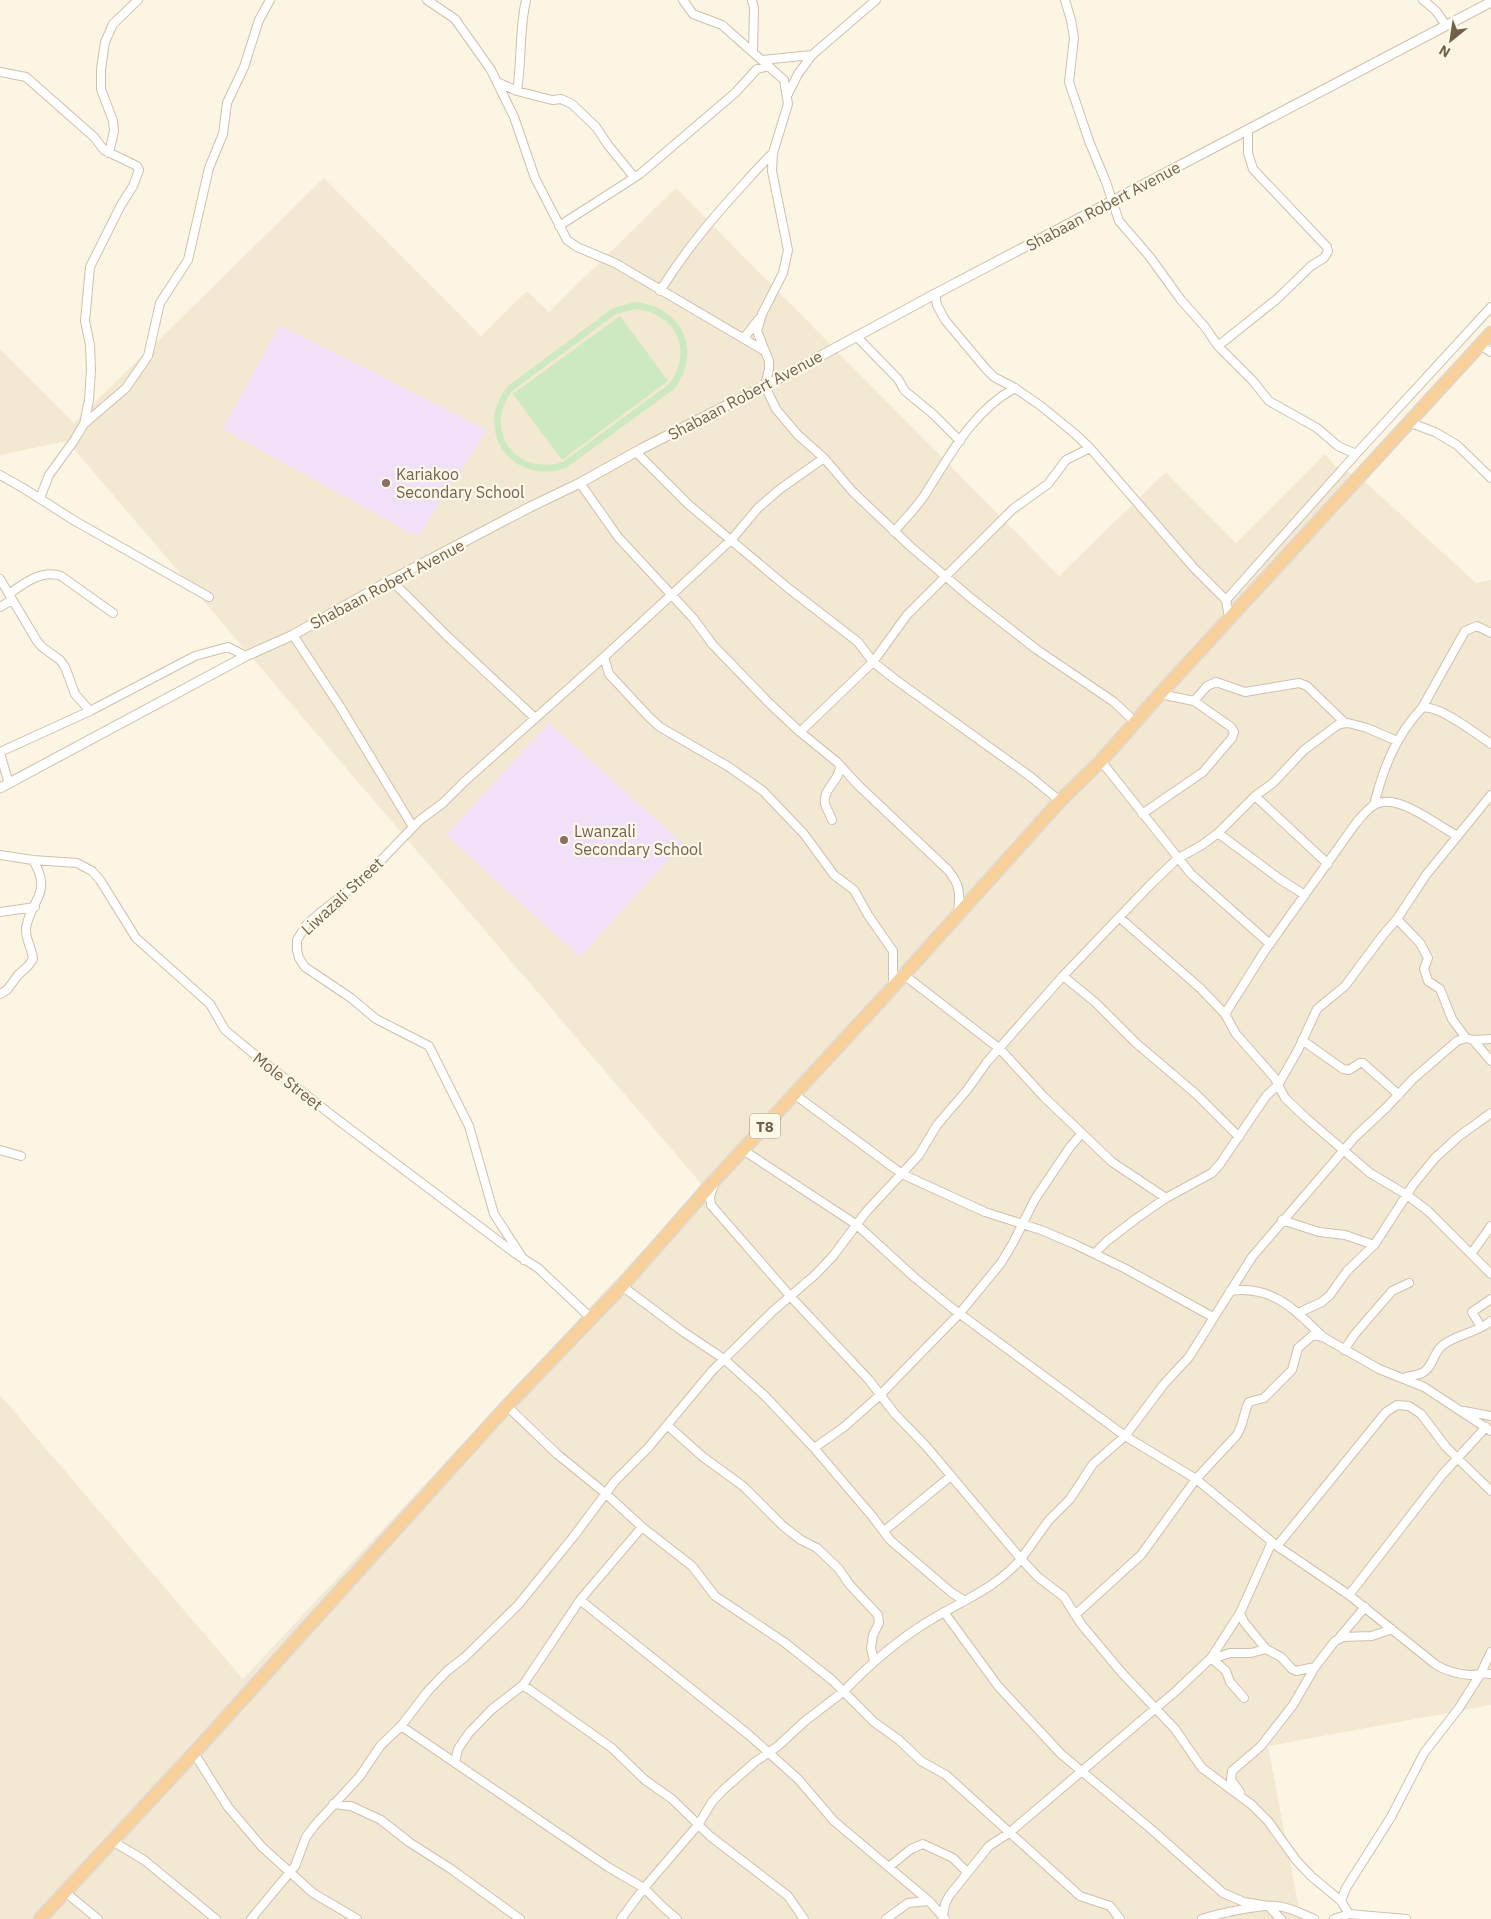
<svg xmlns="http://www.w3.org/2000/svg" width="1491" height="1919" viewBox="0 0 1491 1919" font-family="'IBM Plex Sans',sans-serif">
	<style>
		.residential { fill: #f3e8d1 }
		.education { fill: #f2e0f8 }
		.green { fill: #cde9c2; fill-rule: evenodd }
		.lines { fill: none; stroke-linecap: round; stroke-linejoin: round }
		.minor-casing { stroke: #cfc0ad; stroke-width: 10 }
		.tertiary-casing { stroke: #cfc0ad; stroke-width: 11 }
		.trunk-casing { stroke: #ddd8d3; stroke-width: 15 }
		.minor { stroke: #fff; stroke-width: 8 }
		.tertiary { stroke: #fff; stroke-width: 9 }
		.trunk { stroke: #f7d09b; stroke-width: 12 }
		.education-dot { fill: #8d6e63; stroke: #fff9e9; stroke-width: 2 }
		.labels { text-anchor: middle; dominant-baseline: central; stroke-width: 4.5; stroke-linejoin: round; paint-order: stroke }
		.shield { fill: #fff9e9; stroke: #9d8c79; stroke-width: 1 }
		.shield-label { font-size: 15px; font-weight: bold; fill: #735e49 }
		.street-label { font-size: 16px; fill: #735e49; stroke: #fff9e9 }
		.education-label { font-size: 16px; fill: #785e54; stroke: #fff9e9; text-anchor: start }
	</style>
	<rect width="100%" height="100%" fill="#fcf5e3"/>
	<path class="residential" d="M 324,178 L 481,336 L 527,291 L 549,312 L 676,188 L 1059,576 L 1166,472 L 1236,543 L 1325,454 L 1335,466 L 1361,478 L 1476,583 L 1491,580 L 1491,1705 L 1268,1746 L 1301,1919 L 0,1919 L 0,1395 L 243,1679 L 703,1186 L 67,441 L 0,455 L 0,349 L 74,423 Z"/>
	<path class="education" d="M 280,325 L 487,430 L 418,537 L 223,429 Z
		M 549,723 L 683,844 L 580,957 L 446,835 Z"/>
	<path class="green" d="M 635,302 C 682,306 703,351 674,389 L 566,468 C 512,486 472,431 508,386 L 613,308 ZM 635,309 C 676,313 694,351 669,384 L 563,462 C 516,477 482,430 512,391 L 616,314 Z
		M 620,316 L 668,381 L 562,460 L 513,394 Z"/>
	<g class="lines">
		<g class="minor-casing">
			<path id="minor" d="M 427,0 L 455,19 L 491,70 L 514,117 L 535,178 L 567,240 L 577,247 L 615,263 L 763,350
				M 683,0 L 693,14 L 722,25 L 784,80 L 788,104 L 773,153 L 772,171 L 788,250 L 783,273 L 762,314 L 757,331 L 769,361 L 769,369 L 765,386 L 776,409 L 798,435 L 824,458 L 853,492 L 911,547 L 972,599 L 1036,649 L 1114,702 L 1135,722
				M 752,0 L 754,8 L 753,52
				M 1065,0 L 1071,20 L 1074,38 L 1069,82 L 1089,141 L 1106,182 L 1119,221 L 1150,257 L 1181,300 L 1205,327 L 1218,346 L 1253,381 L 1269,401 L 1317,428 L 1338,446 L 1356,454
				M 1423,0 L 1436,11 L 1446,25
				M 762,60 L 812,55
				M 0,72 L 26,77 L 94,137 L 104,150 L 137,166 L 139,170 L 133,186 L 121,205 L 90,267 L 85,321 L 90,345 L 91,370 L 89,400 L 84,424
				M 497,82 L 517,91 L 552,100 L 561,99 L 572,104 L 596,127 L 608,145 L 634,177
				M 517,91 C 522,61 519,30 526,0
				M 788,94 L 798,74 L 812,55 L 876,0
				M 109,153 L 114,131 L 113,121 L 101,89 L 101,69 L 105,42 L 113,24 L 138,0
				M 559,226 L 640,174 L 735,93 L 757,69 L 769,66
				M 660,291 C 681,257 704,228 731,198 C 745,183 758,167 773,153
				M 935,294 L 937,305 L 945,320 L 986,369 L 994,377 L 1015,388 L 1041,406 L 1074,433 L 1090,448 L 1194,568 L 1226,600 L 1229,618
				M 856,336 L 898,379 L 905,391 L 933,414 L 960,441
				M 744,338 L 758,320
				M 1480,345 L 1491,352
				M 1218,346 L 1277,299 L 1311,266 L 1324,258 L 1328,251 L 1327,247 L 1253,169 L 1248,153 L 1248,130
				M 1408,422 L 1435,432 L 1457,445 L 1491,478
				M 636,452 L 689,505 L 788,588 L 858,642 L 873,662 L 896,680 L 1031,777 L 1060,801
				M 0,475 L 23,488 L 75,521 L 209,597
				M 580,483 L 618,537 L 693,618 L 713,645 L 768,702 L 800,732 L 837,762 L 858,785 L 948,870 C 961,886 960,894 958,914
				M 40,498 L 49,475 L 73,442 L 84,424 L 126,388 L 148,356 L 160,303 L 188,260 L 209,168 L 223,134 L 227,103 L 244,67 L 259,20 L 270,0
				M 894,532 C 904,520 915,509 924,496 C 949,457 972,411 1015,388
				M 0,579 L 37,641 L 42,647 L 60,660 L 65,667 L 75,694 L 90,711
				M 391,580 L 446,635 L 535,718
				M 9,594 C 23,584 42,569 61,576 L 113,613
				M 1226,600 L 1356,454 L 1491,307
				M 0,607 L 12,600
				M 293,635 L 341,708 L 413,827
				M 604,657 L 609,674 L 649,717 L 660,727 L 729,767 L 763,791 L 804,834 L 834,875 L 854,890 L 868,915 L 893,951 L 893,987
				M 1194,701 L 1207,686 L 1216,682 L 1245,692 L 1299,683 L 1307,686 L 1345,723
				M 1422,708 L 1465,631 L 1477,626 L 1491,633
				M 800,732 L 873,662 L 907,615 L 1013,509 L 1048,484 L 1066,460 L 1090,448
				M 0,752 L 90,711 L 195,656 L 228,647 L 246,656
				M 0,753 L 9,784
				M 1101,761 L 1191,874 L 1270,944
				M 1255,796 L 1328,864
				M 1374,805 C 1383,769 1396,735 1422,708 C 1437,703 1478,735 1491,744
				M 1142,814 L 1203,772 L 1232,738 L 1234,732 L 1231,727 L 1194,701 L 1160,694
				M 832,820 C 830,815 827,809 825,804 C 822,789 840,781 840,766
				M 1218,833 L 1281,880 L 1305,895
				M 0,855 L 33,860 L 77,863 L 92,871 L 100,880 L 136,938 L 210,1004 L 225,1030 L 260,1059 L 338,1120 L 516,1254 L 538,1268 L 591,1318
				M 0,912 L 35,907
				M 1120,918 L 1200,988 L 1225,1014 L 1236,1034 L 1274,1077 L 1285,1098 L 1306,1118 L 1370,1173 L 1407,1195 L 1428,1211 L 1491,1274
				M 1397,919 L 1420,943 L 1428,958 L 1424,969 L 1428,981 L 1440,989 L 1452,1019 L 1466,1038
				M 904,975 L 1000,1049 L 1044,1097 L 1112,1162 L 1166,1198
				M 1063,976 L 1096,1003 L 1136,1043 L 1196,1094 L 1239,1137
				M 0,994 L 7,990 L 18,975 L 28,966 L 33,959 C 32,948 25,939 26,928 C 31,899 53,894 33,860
				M 1225,1014 L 1264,952 L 1356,823 C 1362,816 1368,808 1376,804 C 1399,793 1437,826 1458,836
				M 1302,1040 L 1343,1069 L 1349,1070 L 1360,1063 L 1363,1063 L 1399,1095
				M 1473,1040 L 1491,1061
				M 794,1094 L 902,1174 L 985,1212 L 1041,1230 L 1074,1244 L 1124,1268 L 1213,1317
				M 0,1150 L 21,1156
				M 743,1150 L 857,1225 L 914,1277 L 952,1308 L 1125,1436 L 1196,1479 L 1277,1546 L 1349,1595 L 1435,1664 C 1445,1671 1458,1674 1470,1675 C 1478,1675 1483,1672 1491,1674
				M 1282,1220 L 1319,1232 L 1345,1235 L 1374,1245
				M 1095,1253 L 1107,1241 L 1137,1218 L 1166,1198 L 1212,1173 L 1220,1164 L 1258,1108 L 1267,1095 L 1278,1085 L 1298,1050 L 1317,1009 L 1345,986 L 1383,935 L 1397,919 L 1426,875 L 1491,795
				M 1471,1254 L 1491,1226
				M 524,1260 L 494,1214 L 469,1126 L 429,1046 L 376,1019 L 351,998 L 305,967 L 299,958 L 297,950 L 297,940 L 306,925 L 321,912 L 362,880 L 420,820 L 443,803 L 464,782 L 604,657 L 732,539 L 758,508 L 780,489 L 824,458
				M 622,1286 L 682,1331 L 724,1359 L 765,1396 L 814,1448 L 872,1516 L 890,1540 L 952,1593 L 965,1601
				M 1230,1291 C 1272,1285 1294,1309 1322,1336
				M 1298,1313 L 1322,1302 L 1330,1295 L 1347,1271 L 1375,1244 L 1413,1185 L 1435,1158 L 1458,1137 L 1491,1113
				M 1481,1327 L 1472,1312 L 1491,1299
				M 1344,1350 L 1355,1334 L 1392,1291 L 1409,1283
				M 1403,1378 C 1409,1376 1417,1375 1422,1373 C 1433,1368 1433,1352 1443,1345 C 1457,1334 1477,1333 1491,1321
				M 507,1406 L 557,1454 L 605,1493 L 642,1527 L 692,1566 L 715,1596 L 784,1642 L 832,1680 L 874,1722 L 899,1740 L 921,1761 L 946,1775 L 1080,1896 L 1110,1906 L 1120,1919
				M 1464,1411 L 1491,1416
				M 667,1425 L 703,1457 L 743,1486 L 783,1526 L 801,1540 L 817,1548 L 839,1569 L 849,1584 L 878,1615 L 879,1623 L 873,1635 L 871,1648 L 874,1661
				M 814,1448 L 844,1427 L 880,1395 L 960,1313 L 1001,1263 L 1013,1243 L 1035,1199 L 1070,1147 L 1081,1134
				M 884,1531 L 951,1476
				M 1277,1546 L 1386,1412 L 1397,1405 L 1409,1406 L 1421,1414 L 1446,1447 L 1491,1491
				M 1349,1595 L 1442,1475 L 1486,1427
				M 580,1600 L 749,1735 L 798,1779 L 834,1821 L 929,1901 L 945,1919
				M 944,1612 L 998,1686 L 1061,1754 L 1151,1829 L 1223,1893 L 1244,1902 L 1268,1906 L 1281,1919
				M 1240,1613 L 1244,1622 L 1266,1649 L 1281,1657 L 1292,1669 L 1296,1671 L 1315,1667
				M 1075,1615 L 1141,1555 L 1196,1479 L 1236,1436 C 1244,1425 1243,1413 1249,1402 L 1264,1398 L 1292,1370 L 1298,1348 L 1313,1335 L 1323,1337 L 1379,1369 L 1424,1387 L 1491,1431
				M 1339,1638 L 1365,1607
				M 1211,1658 L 1226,1671 L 1230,1682 L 1244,1698
				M 1212,1659 L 1230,1653 L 1251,1653 L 1266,1649
				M 523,1685 L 612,1748 L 645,1780 L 672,1799 L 710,1836 L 788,1896 L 804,1919
				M 401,1726 L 608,1867 L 644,1888 L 663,1907 L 677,1919
				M 194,1753 L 228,1807 L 262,1847 L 313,1893 L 357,1919
				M 455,1762 L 458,1749 L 469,1733 L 491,1710 L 523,1685 L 580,1600 L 642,1527
				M 1240,1792 L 1231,1780 L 1232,1771 L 1261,1746 L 1293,1705 L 1315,1667 L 1335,1641 L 1343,1637 L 1372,1636 L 1392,1629
				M 333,1804 L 351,1806 L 381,1820 L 409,1842 L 451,1869 L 520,1919
				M 112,1841 L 144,1860 L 216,1919
				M 890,1866 L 911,1849 L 923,1844 L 953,1858 L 967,1872
				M 65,1892 L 98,1919
				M 1341,1901 L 1346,1888 L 1391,1817 L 1424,1753 L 1459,1708 L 1481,1673 L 1491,1652
				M 1349,1914 L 1341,1901 L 1311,1876 L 1296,1860 L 1268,1821 L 1252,1805 L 1202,1768 L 1175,1729 L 1122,1673 L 1081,1624 L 1064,1597 L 1038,1577 L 1021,1559 L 1049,1520 L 1070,1499 L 1093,1464 L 1125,1436 L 1164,1384 L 1189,1357 L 1252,1257 L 1355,1137 L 1387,1107 L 1413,1079 L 1457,1041 L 1466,1038 L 1473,1040 L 1491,1039
				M 943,1916 L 945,1904 L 949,1896 L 989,1846 L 1009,1833 L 1176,1691 L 1211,1658 L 1240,1613 L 1272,1542
				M 251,1919 L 295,1866 L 306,1837 L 315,1825 L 360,1776 L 381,1745 L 401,1726 L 428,1691 L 447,1671 L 465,1657 L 518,1605 L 574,1536 L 615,1481 L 648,1448 L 712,1371 L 773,1311 L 816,1274 L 833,1256 L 866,1212 L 919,1155 L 937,1125 L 967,1090 L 987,1062 L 1063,976 L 1150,885 L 1177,859 L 1202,845 L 1218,833 L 1255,796 L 1273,783 L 1304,750 L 1339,724 L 1348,723 L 1367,728 L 1397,741
				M 621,1919 L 644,1888 L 698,1825 L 712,1802 L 722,1791 L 755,1762 L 778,1746 L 805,1721 L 843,1692 C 869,1665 897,1640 929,1621 C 961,1601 995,1589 1021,1559 L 926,1446 L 895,1414 L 869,1380 L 791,1297 L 711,1205 L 710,1197 L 714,1184
				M 886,1919 L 908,1903 L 929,1901
				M 1202,1919 C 1216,1914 1263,1904 1276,1906 C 1290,1907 1302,1914 1314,1919
				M 1334,1919 L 1349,1914 L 1406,1919"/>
		</g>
		<g class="tertiary-casing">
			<path id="tertiary" d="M 0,788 L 246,656 L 293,635 L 391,580 L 530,507 L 580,483 L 641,449 L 765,386 L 935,294 L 1491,2"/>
		</g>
		<g class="trunk-casing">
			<path id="trunk" d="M 40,1919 L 194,1753 L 507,1406 L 622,1286 L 715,1180 L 893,987 L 1060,801 L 1101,761 L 1160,694 L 1491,333"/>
		</g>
		<use href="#minor" class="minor"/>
		<use href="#tertiary" class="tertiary"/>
		<use href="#trunk" class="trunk"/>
	</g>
	<g class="education-dot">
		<circle cx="386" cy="483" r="5"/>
		<circle cx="564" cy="840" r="5"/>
	</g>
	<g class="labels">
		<rect class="shield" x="750" y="1113.5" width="30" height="25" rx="4"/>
		<g class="shield-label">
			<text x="765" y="1126">T8</text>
		</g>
		<g class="street-label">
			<text transform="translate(1103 206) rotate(-28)">Shabaan Robert Avenue</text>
			<text transform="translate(745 395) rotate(-28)">Shabaan Robert Avenue</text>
			<text transform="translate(387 584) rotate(-28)">Shabaan Robert Avenue</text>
			<text transform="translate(342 896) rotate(-43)">Liwazali Street</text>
			<text transform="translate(288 1081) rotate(38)">Mole Street</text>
		</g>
		<g class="education-label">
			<text x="396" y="474">Kariakoo<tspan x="396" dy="18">Secondary School</tspan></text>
			<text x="574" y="831">Lwanzali<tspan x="574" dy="18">Secondary School</tspan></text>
		</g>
	</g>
	<g transform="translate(1451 40) rotate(210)" stroke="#fff9e9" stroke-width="4" paint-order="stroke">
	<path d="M0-4L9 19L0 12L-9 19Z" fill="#735e49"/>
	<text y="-8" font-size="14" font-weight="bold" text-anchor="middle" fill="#735e49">N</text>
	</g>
</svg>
